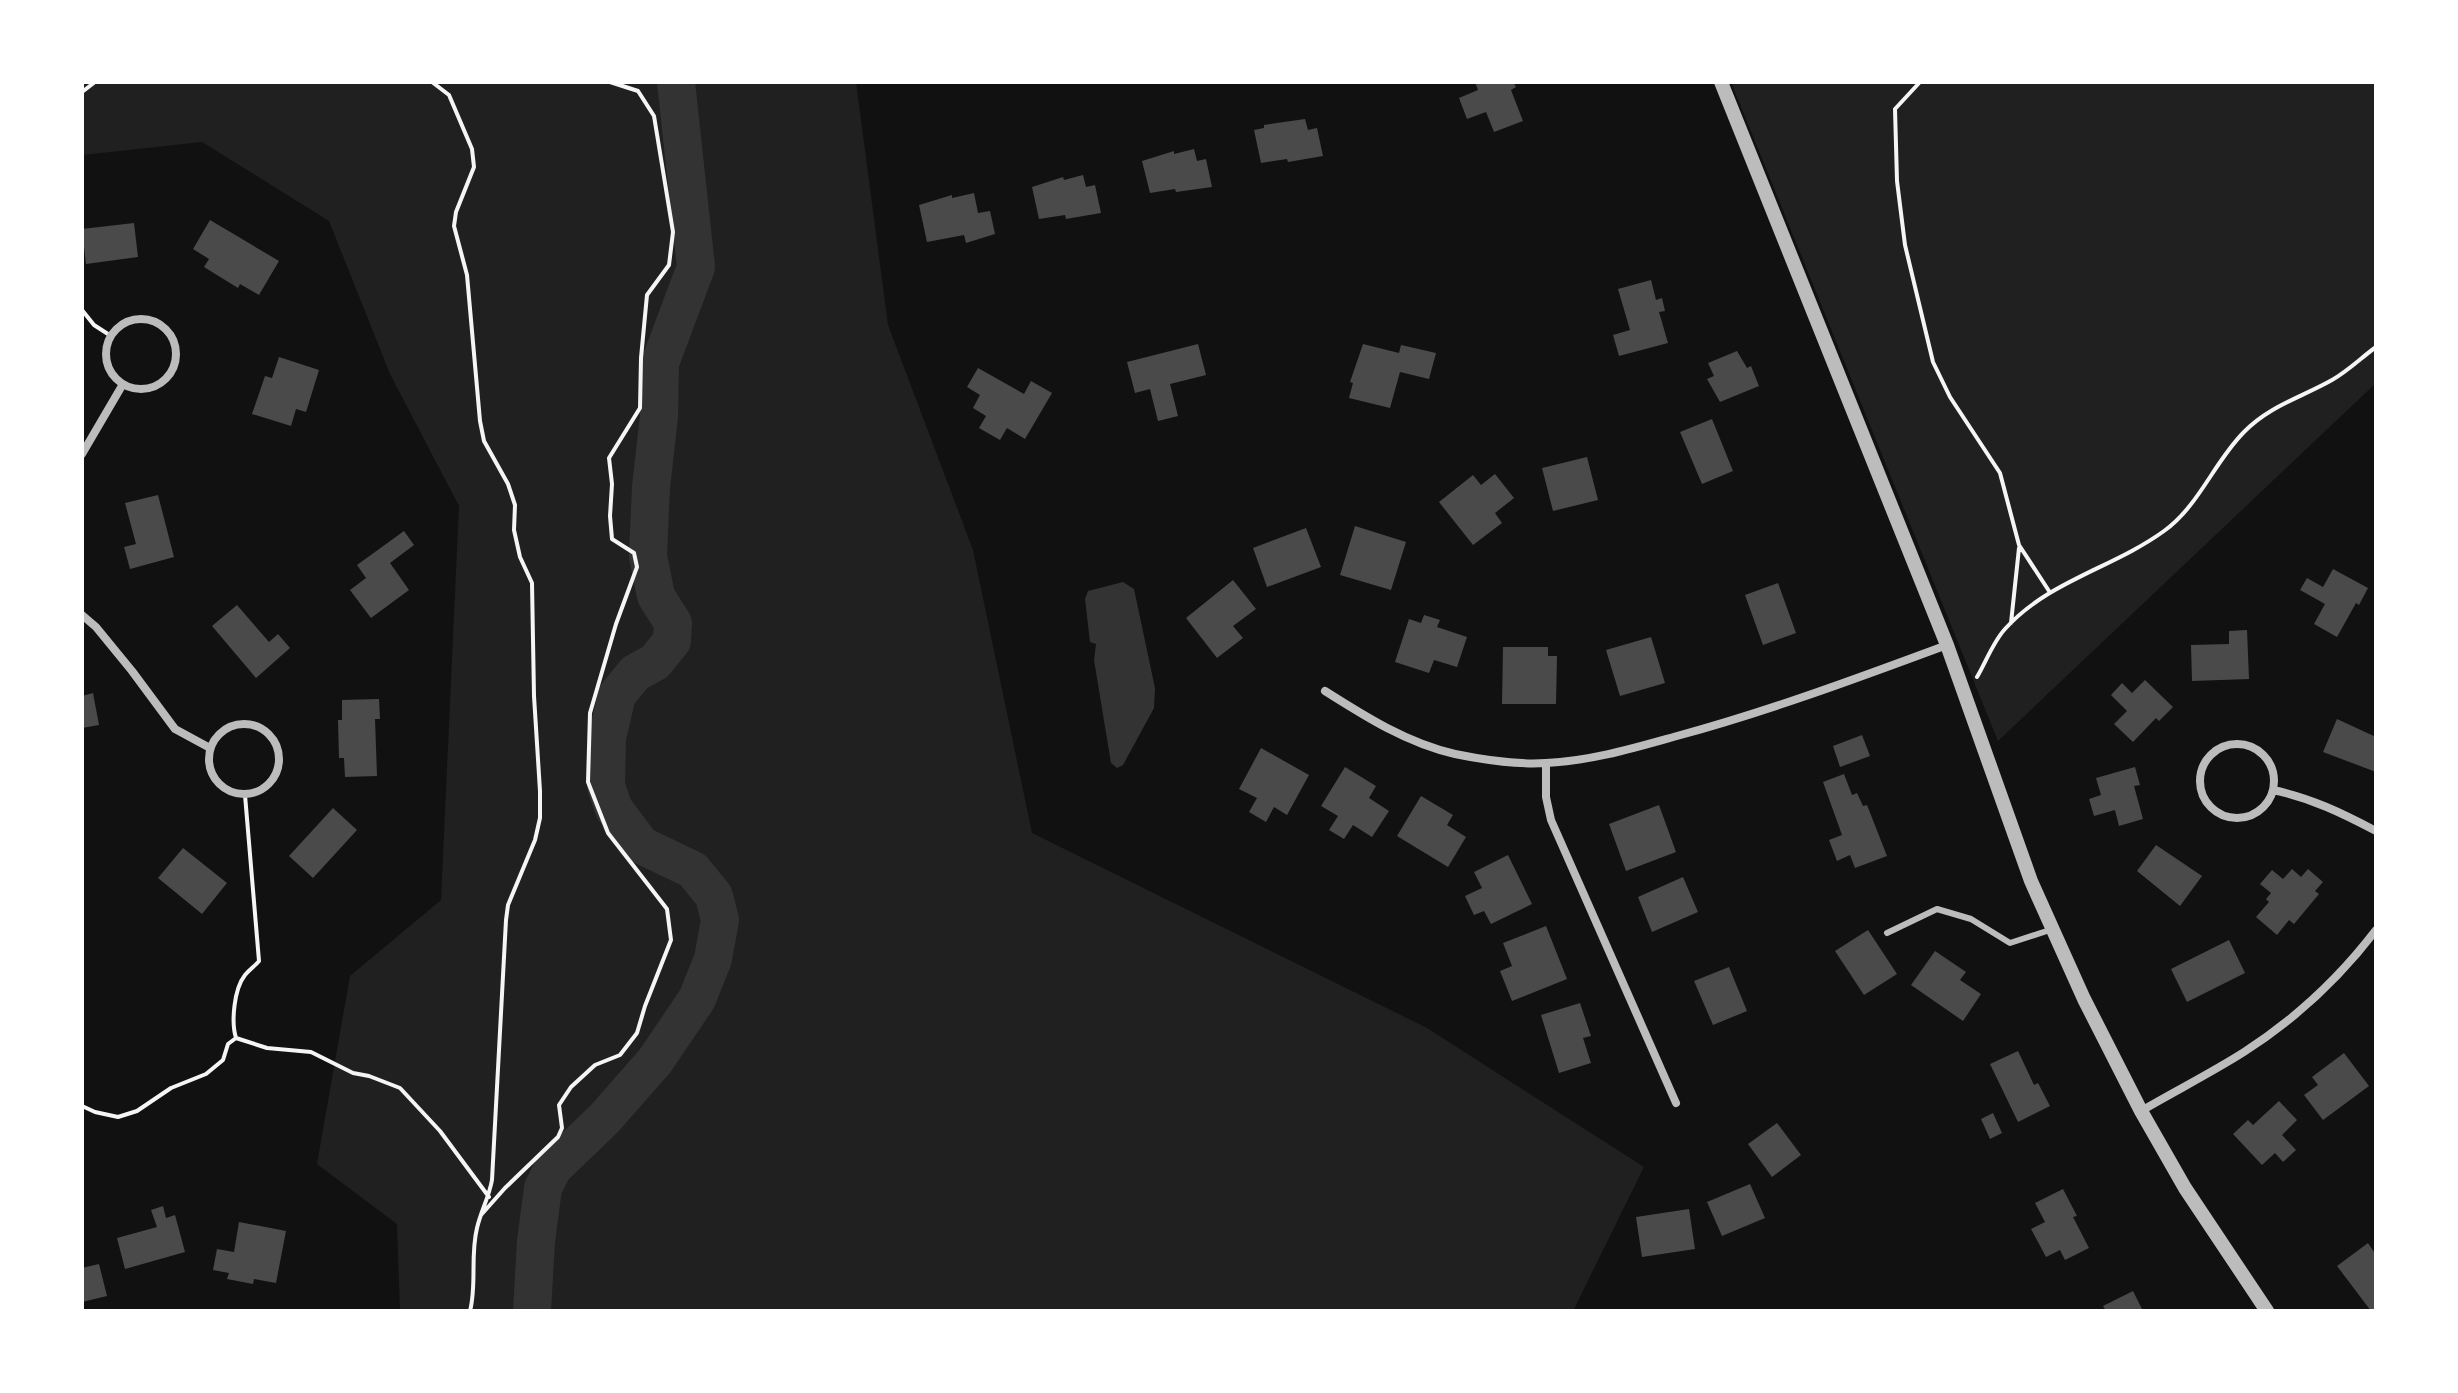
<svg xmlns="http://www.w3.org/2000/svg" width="2458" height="1393" viewBox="0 0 2458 1393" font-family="Ubuntu,sans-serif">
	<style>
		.green { fill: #202020 }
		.water { fill: #333 }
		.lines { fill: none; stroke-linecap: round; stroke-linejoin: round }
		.river { stroke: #333; stroke-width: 38 }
		.building { fill: #4a4a4a }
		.path { stroke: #f5f5f5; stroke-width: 4 }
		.service { stroke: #bcbcbc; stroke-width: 6 }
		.minor { stroke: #bcbcbc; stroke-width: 8 }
		.tertiary { stroke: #bcbcbc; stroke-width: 14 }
	</style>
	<rect width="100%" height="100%" fill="#111"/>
	<path class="green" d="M 82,82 L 856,82 L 888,325 L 973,550 L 1032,833 L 1427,1028 L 1644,1167 L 1573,1311 L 400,1311 L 397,1224 L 317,1164 L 350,976 L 441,900 L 459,506 L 390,374 L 329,221 L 202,142 L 82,155 Z
		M 1731,82 L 2376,82 L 2376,383 L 1998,741 Z"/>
	<path class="water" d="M 1123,582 L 1134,589 L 1155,688 L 1154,708 L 1123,765 L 1117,768 L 1111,763 L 1094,660 L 1096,644 L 1090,642 L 1085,599 L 1088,591 Z"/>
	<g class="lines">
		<path class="river" d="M 532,1311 L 536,1241 L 543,1188 L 553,1168 L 604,1119 L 655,1061 L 697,999 L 713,959 L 720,920 L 714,896 L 693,870 L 641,845 L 614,809 L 606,786 L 607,738 L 617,695 L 635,673 L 655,662 L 672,641 L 673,623 L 656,596 L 648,556 L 651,487 L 659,417 L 660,363 L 696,267 L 676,82"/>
	</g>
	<path class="building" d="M 1475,82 L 1513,82 L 1516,87 L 1511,90 L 1523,121 L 1494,132 L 1486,112 L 1467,119 L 1459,98 L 1478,90 Z
		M 1305,119 L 1308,130 L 1317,128 L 1323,156 L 1288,162 L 1287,159 L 1261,163 L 1254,130 L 1264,128 L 1264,125 Z
		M 1194,149 L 1197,161 L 1206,159 L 1212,187 L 1176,192 L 1175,189 L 1150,193 L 1142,161 L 1174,151 L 1174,154 Z
		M 1083,175 L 1086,187 L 1095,185 L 1101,213 L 1066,219 L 1065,215 L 1039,219 L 1032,187 L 1063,177 L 1064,180 Z
		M 974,193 L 978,213 L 990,211 L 995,234 L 966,243 L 964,235 L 927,242 L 919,205 L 952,195 L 952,198 Z
		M 210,220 L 279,261 L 259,295 L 240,284 L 238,288 L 204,267 L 209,259 L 193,249 Z
		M 134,223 L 138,257 L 86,264 L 82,229 Z
		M 1651,280 L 1656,300 L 1662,298 L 1665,311 L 1659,312 L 1668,343 L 1619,356 L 1613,335 L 1630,330 L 1618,289 Z
		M 1198,344 L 1206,375 L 1170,384 L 1178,416 L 1158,421 L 1150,389 L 1135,393 L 1127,362 Z
		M 1363,344 L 1399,353 L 1401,345 L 1436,353 L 1429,379 L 1400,372 L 1390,408 L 1349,398 L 1353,383 L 1350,382 Z
		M 1737,351 L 1747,368 L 1751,366 L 1759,386 L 1720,402 L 1707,379 L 1714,376 L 1708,363 Z
		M 279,357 L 319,370 L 306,412 L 296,409 L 291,426 L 252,414 L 265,376 L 272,378 Z
		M 978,368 L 1024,394 L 1031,381 L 1052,393 L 1025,439 L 1007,428 L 1000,440 L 979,428 L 986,416 L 973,408 L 980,395 L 967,387 Z
		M 1712,419 L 1733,471 L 1702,484 L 1680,432 Z
		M 1587,457 L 1598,500 L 1553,511 L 1542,468 Z
		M 1495,474 L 1514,498 L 1495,513 L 1502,523 L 1473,545 L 1439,502 L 1473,475 L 1481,485 Z
		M 158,495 L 174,557 L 130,569 L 124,547 L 136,544 L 125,503 Z
		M 1355,526 L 1406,542 L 1391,590 L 1340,575 Z
		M 1306,528 L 1321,567 L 1267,587 L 1253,548 Z
		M 404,531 L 414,545 L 390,563 L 409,590 L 371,618 L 350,590 L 366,578 L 357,565 Z
		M 2333,569 L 2368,588 L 2359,605 L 2356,603 L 2337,637 L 2314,624 L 2325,604 L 2300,590 L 2307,578 L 2323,587 Z
		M 1233,580 L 1256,609 L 1233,626 L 1243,638 L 1217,658 L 1186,618 Z
		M 1778,583 L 1796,633 L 1763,645 L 1745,595 Z
		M 237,605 L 269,642 L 278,634 L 290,648 L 256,678 L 212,626 Z
		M 1424,615 L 1440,620 L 1437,627 L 1467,637 L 1457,667 L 1434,660 L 1429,673 L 1395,662 L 1409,619 L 1421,623 Z
		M 2247,630 L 2249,679 L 2192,681 L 2191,645 L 2229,644 L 2229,631 Z
		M 1651,637 L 1665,683 L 1620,696 L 1606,650 Z
		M 1503,647 L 1548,647 L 1548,656 L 1557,656 L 1556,704 L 1502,704 Z
		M 2145,680 L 2173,707 L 2159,721 L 2156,718 L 2133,742 L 2114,724 L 2127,711 L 2111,695 L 2122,683 L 2132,693 Z
		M 93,693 L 99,725 L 82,728 L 82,696 Z
		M 379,699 L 380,719 L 375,719 L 377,776 L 345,777 L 344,758 L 339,758 L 338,720 L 342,720 L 342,700 Z
		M 2337,719 L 2376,737 L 2376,772 L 2323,752 Z
		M 1862,735 L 1870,756 L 1840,767 L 1833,746 Z
		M 1261,748 L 1309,775 L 1287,815 L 1274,807 L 1266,822 L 1249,812 L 1257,798 L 1239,789 Z
		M 1345,767 L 1376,786 L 1369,798 L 1389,811 L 1372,837 L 1353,825 L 1344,839 L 1329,830 L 1338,816 L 1321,806 Z
		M 2135,767 L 2140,785 L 2134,786 L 2143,819 L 2119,826 L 2115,810 L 2094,816 L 2089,799 L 2101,795 L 2096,778 Z
		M 1844,774 L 1852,795 L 1857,793 L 1863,806 L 1867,805 L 1887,856 L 1855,868 L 1850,855 L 1837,861 L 1829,840 L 1842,835 L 1823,782 Z
		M 1421,796 L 1453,815 L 1447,825 L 1466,837 L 1448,867 L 1397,836 Z
		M 1659,805 L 1676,852 L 1626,871 L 1609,824 Z
		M 333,808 L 357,830 L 313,878 L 289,856 Z
		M 2156,845 L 2202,876 L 2180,906 L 2137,871 Z
		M 183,848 L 227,883 L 202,914 L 158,878 Z
		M 1508,855 L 1532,904 L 1491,924 L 1484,911 L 1474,915 L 1465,896 L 1482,888 L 1474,872 Z
		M 2292,869 L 2301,877 L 2308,869 L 2323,882 L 2315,891 L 2319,894 L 2294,924 L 2289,920 L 2277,935 L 2256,917 L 2269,902 L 2266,899 L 2271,893 L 2260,884 L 2272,870 L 2283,879 Z
		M 1683,877 L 1698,912 L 1652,932 L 1638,897 Z
		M 1546,926 L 1567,979 L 1512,1001 L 1500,971 L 1512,966 L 1503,943 Z
		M 1868,930 L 1897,974 L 1864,995 L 1835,951 Z
		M 2229,940 L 2245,973 L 2187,1002 L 2171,969 Z
		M 1935,951 L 1966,972 L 1960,980 L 1981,994 L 1963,1021 L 1911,985 Z
		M 1729,967 L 1747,1011 L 1713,1025 L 1694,981 Z
		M 1580,1003 L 1591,1036 L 1583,1038 L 1591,1063 L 1559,1073 L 1541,1015 Z
		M 2018,1051 L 2034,1085 L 2038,1083 L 2050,1106 L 2018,1122 L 1990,1064 Z
		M 2344,1053 L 2369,1086 L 2323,1120 L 2304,1095 L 2318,1085 L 2312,1077 Z
		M 2279,1101 L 2297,1120 L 2282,1135 L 2296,1150 L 2283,1162 L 2275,1153 L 2262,1165 L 2233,1134 L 2248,1120 L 2253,1125 Z
		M 1993,1113 L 2002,1133 L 1990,1139 L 1981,1119 Z
		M 1777,1123 L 1801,1155 L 1772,1177 L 1748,1144 Z
		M 1750,1184 L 1765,1218 L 1722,1236 L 1707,1202 Z
		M 2063,1189 L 2077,1216 L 2073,1217 L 2089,1248 L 2065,1260 L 2060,1250 L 2046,1257 L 2031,1229 L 2045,1222 L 2035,1203 Z
		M 163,1206 L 166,1218 L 175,1215 L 185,1252 L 125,1269 L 117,1238 L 157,1227 L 151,1210 Z
		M 1689,1209 L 1695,1249 L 1642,1257 L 1636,1217 Z
		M 239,1222 L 286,1231 L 276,1283 L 254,1279 L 253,1284 L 227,1279 L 229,1273 L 213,1270 L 217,1249 L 234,1252 Z
		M 2368,1243 L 2376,1255 L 2376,1311 L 2371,1311 L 2337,1266 Z
		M 99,1264 L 107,1296 L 82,1302 L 82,1268 Z
		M 2133,1291 L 2143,1311 L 2106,1311 L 2103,1306 Z"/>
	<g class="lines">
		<path class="path" d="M 432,82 L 449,95 L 472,149 L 474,167 L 456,212 L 454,226 L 467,275 L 480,421 L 484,441 L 508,484 L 515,505 L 514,530 L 520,557 L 532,583 L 534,696 L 540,791 L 540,818 L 535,840 L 508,905 L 506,920 L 492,1180 C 489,1197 481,1211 477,1228 C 470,1256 477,1284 470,1311
			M 1920,82 L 1895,109 L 1897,181 L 1905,245 L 1933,362 L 1950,397 L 2000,473 L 2019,545 L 2049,591
			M 82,92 L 95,82
			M 82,310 L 94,325 L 111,336
			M 2011,623 L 2019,548
			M 1977,677 C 1986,662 1993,642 2005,629 C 2048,581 2113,568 2164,531 C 2199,506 2214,462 2244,432 C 2269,406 2302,397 2332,380 C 2348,371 2362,357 2376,347
			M 236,1038 C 231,1022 234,989 245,975 C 250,969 255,966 259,961 L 245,795
			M 82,1106 L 95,1112 L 118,1117 L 137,1111 L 171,1088 L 206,1074 L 223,1060 L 228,1044 L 236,1038 L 267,1048 L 311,1052 L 353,1073 L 369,1076 L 400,1088 L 440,1131 L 489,1197
			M 481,1215 L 505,1188 L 558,1137 L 562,1128 L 559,1105 L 571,1087 L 595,1065 L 620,1055 L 637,1033 L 645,1006 L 671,940 L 667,909 L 608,833 L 588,782 L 590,713 L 616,624 L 637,567 L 634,553 L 612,539 L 610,516 L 612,484 L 609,458 L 640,408 L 641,358 L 647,295 L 669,265 L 673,232 L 654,116 L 638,91 L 610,82"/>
		<path class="service" d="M 1887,933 L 1937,909 L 1971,919 L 2010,943 L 2053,929"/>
		<path class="minor" d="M106 354a35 35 0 1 1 70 0a35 35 0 1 1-70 0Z
			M 82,454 L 123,384
			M 82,615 L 96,627 L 132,671 L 175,729 L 210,748
			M 1325,691 C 1366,717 1407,743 1455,754 C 1484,760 1516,765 1546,763 C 1591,761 1634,748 1677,736 C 1769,711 1858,678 1947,645
			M209 759a35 35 0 1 1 70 0a35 35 0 1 1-70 0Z
			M2200 781a37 37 0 1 1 74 0a37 37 0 1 1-74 0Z
			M 1546,763 L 1546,797 L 1551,820 L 1676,1103
			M 2273,790 C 2311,798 2342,813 2376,831
			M 2141,1111 C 2175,1091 2211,1073 2244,1052 C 2294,1020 2340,977 2376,930"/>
		<path class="tertiary" d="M 1721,82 L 1947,645 L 2031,881 L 2084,999 L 2141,1111 L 2185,1188 L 2267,1311"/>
	</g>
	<rect width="2458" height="1393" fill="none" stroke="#ffffff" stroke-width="168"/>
</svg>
